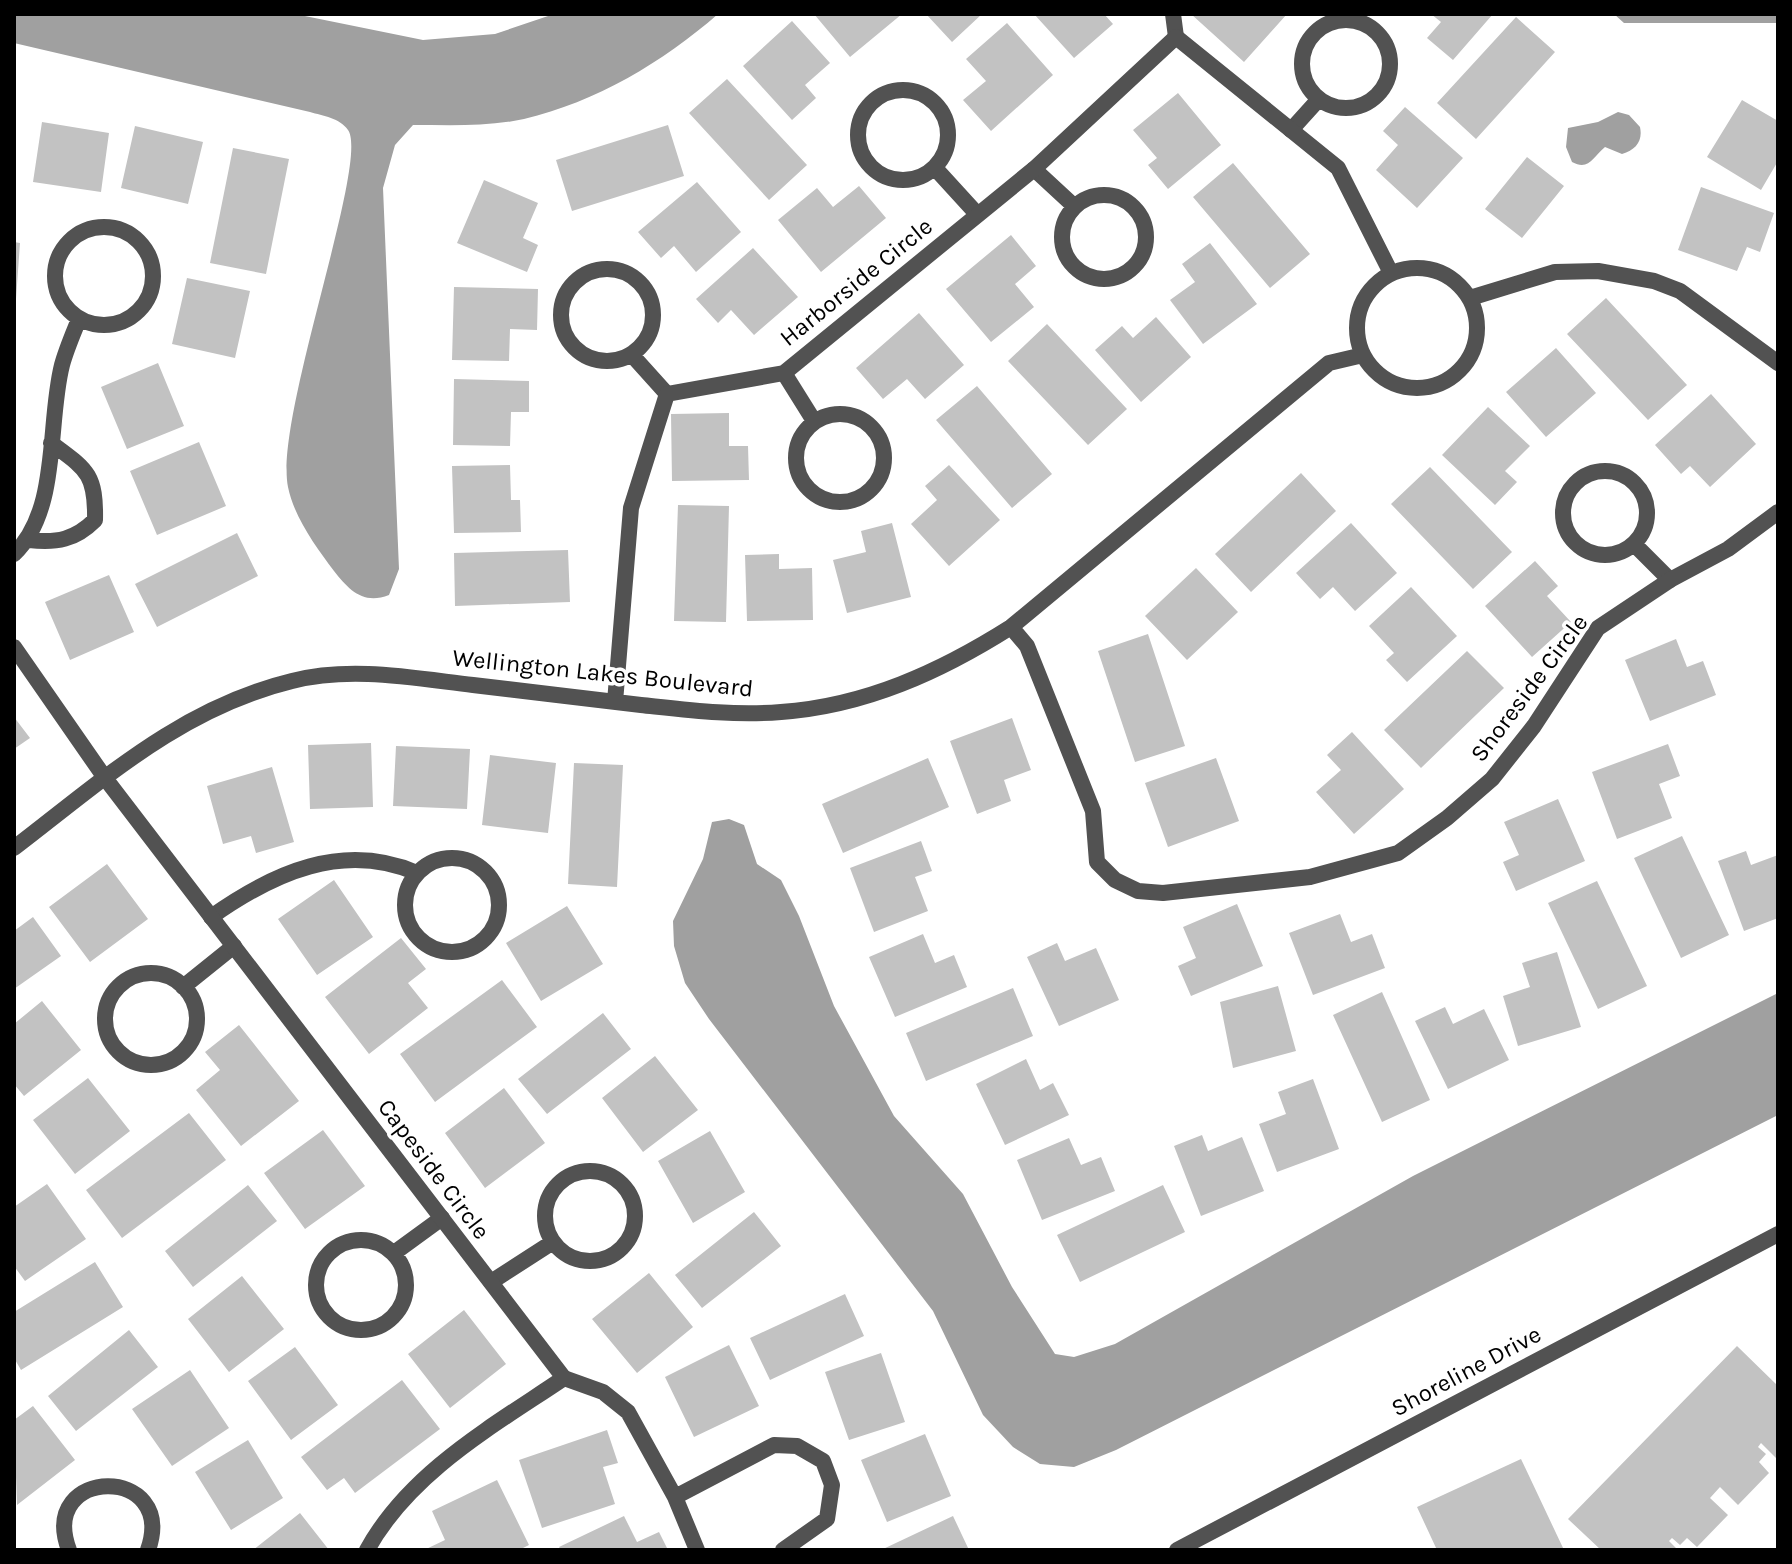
<svg xmlns="http://www.w3.org/2000/svg" width="1792" height="1564" viewBox="0 0 1792 1564" font-family="Karla,sans-serif">
	<style>
		.water { fill: #a0a0a0 }
		.building { fill: #c2c2c2 }
		.lines { fill: none; stroke-linecap: round; stroke-linejoin: round }
		.service { stroke: #525252; stroke-width: 16 }
		.minor { stroke: #525252; stroke-width: 16 }
		.labels { text-anchor: middle; dominant-baseline: central; stroke-width: 7; stroke-linejoin: round; paint-order: stroke }
		.street-label { font-size: 24px; fill: #000; stroke: #fff }
	</style>
	<rect width="100%" height="100%" fill="#fff"/>
	<path class="water" d="M 14,14 L 295,14 L 423,40 L 495,34 L 554,14 L 718,14 C 663,62 596,102 524,119 C 488,127 449,125 413,125 L 395,145 L 383,188 L 399,569 L 389,595 C 363,605 349,590 334,571 C 316,547 294,517 288,487 C 274,418 370,161 348,130 C 340,118 323,116 310,112 L 14,43 Z
		M 1614,14 L 1778,14 L 1778,23 L 1624,23 Z
		M 1618,112 L 1629,115 L 1640,127 C 1643,141 1636,150 1622,154 L 1605,147 C 1593,157 1589,171 1572,162 L 1566,147 L 1568,128 L 1598,122 Z
		M 729,819 L 744,825 L 757,864 L 781,880 L 799,916 L 834,1006 L 894,1116 L 963,1194 L 1012,1287 L 1055,1354 L 1074,1357 L 1115,1344 L 1413,1176 L 1778,993 L 1778,1115 L 1116,1450 L 1074,1467 L 1040,1464 L 1013,1447 L 983,1415 L 933,1311 L 709,1019 L 685,983 L 674,946 L 673,921 L 703,859 L 712,822 Z"/>
	<path class="building" d="M 814,14 L 902,14 L 850,57 Z
		M 926,14 L 982,14 L 952,42 Z
		M 1034,14 L 1104,14 L 1113,24 L 1074,58 Z
		M 1191,14 L 1287,14 L 1244,62 Z
		M 1431,14 L 1493,14 L 1453,60 L 1427,38 L 1441,22 Z
		M 1516,17 L 1555,52 L 1476,139 L 1437,103 Z
		M 792,21 L 830,63 L 805,85 L 816,98 L 792,120 L 743,66 Z
		M 1007,23 L 1053,75 L 991,131 L 963,100 L 986,81 L 966,59 Z
		M 727,79 L 807,165 L 769,200 L 689,113 Z
		M 1178,93 L 1221,145 L 1168,189 L 1148,165 L 1157,158 L 1133,130 Z
		M 1742,100 L 1778,121 L 1778,161 L 1761,190 L 1707,157 Z
		M 1405,107 L 1463,158 L 1417,208 L 1376,170 L 1398,145 L 1383,131 Z
		M 42,122 L 109,133 L 101,192 L 33,182 Z
		M 668,125 L 684,176 L 572,211 L 556,160 Z
		M 135,126 L 203,142 L 188,204 L 121,188 Z
		M 233,148 L 289,159 L 266,274 L 210,263 Z
		M 1527,157 L 1564,186 L 1522,238 L 1485,209 Z
		M 1233,163 L 1310,254 L 1270,288 L 1193,197 Z
		M 484,180 L 538,203 L 523,238 L 538,245 L 527,272 L 457,243 Z
		M 697,182 L 741,232 L 696,272 L 674,246 L 661,258 L 638,232 Z
		M 859,186 L 886,218 L 821,272 L 778,220 L 817,188 L 833,207 Z
		M 1701,187 L 1774,213 L 1760,252 L 1747,247 L 1737,271 L 1678,250 Z
		M 1011,235 L 1036,266 L 1015,284 L 1034,307 L 991,342 L 946,289 Z
		M 14,242 L 20,243 L 16,299 L 14,299 Z
		M 1210,243 L 1257,304 L 1203,344 L 1170,300 L 1195,282 L 1182,264 Z
		M 753,248 L 798,297 L 754,335 L 731,310 L 718,323 L 696,299 Z
		M 187,278 L 250,291 L 235,358 L 172,344 Z
		M 454,287 L 538,289 L 537,330 L 510,329 L 509,361 L 452,360 Z
		M 1606,298 L 1687,385 L 1648,420 L 1567,334 Z
		M 919,313 L 964,365 L 925,399 L 907,379 L 883,399 L 856,368 Z
		M 1156,317 L 1191,357 L 1141,402 L 1095,350 L 1122,326 L 1133,338 Z
		M 1047,324 L 1127,409 L 1088,445 L 1008,361 Z
		M 1556,348 L 1596,393 L 1546,437 L 1506,392 Z
		M 158,363 L 184,426 L 127,449 L 101,387 Z
		M 454,379 L 529,381 L 529,412 L 511,412 L 510,446 L 453,445 Z
		M 977,386 L 1052,474 L 1012,508 L 936,420 Z
		M 1711,394 L 1756,444 L 1710,487 L 1690,466 L 1681,474 L 1655,445 Z
		M 1488,407 L 1530,446 L 1505,471 L 1517,482 L 1495,505 L 1442,455 Z
		M 729,413 L 729,446 L 748,446 L 749,480 L 672,481 L 671,414 Z
		M 199,442 L 226,506 L 157,535 L 130,471 Z
		M 510,465 L 511,500 L 520,500 L 521,532 L 454,533 L 452,466 Z
		M 949,465 L 1000,520 L 949,566 L 911,524 L 937,500 L 925,486 Z
		M 1430,467 L 1512,552 L 1473,589 L 1391,504 Z
		M 1301,473 L 1336,511 L 1251,592 L 1215,554 Z
		M 678,505 L 729,506 L 726,622 L 674,621 Z
		M 892,523 L 911,597 L 847,613 L 833,560 L 866,552 L 861,531 Z
		M 1351,523 L 1397,573 L 1355,611 L 1333,587 L 1320,599 L 1296,573 Z
		M 237,533 L 258,576 L 157,627 L 135,584 Z
		M 568,550 L 570,602 L 455,606 L 454,553 Z
		M 779,554 L 779,569 L 812,568 L 813,620 L 747,621 L 745,555 Z
		M 1535,561 L 1558,586 L 1547,596 L 1571,622 L 1532,657 L 1485,606 Z
		M 1196,568 L 1238,612 L 1187,660 L 1145,616 Z
		M 109,575 L 134,632 L 70,660 L 45,602 Z
		M 1411,587 L 1457,636 L 1407,682 L 1386,660 L 1394,653 L 1369,626 Z
		M 1148,634 L 1185,746 L 1135,762 L 1098,651 Z
		M 1676,639 L 1687,667 L 1703,661 L 1716,695 L 1650,721 L 1625,660 Z
		M 1467,651 L 1504,688 L 1421,768 L 1384,730 Z
		M 14,717 L 30,738 L 14,749 Z
		M 1012,718 L 1031,770 L 1004,780 L 1011,801 L 977,814 L 950,741 Z
		M 1352,732 L 1404,789 L 1354,834 L 1316,792 L 1341,770 L 1327,755 Z
		M 371,743 L 373,807 L 310,809 L 308,745 Z
		M 1668,744 L 1680,776 L 1659,784 L 1672,818 L 1617,839 L 1592,772 Z
		M 396,746 L 470,749 L 467,809 L 393,806 Z
		M 490,755 L 556,763 L 548,833 L 482,825 Z
		M 928,758 L 949,807 L 843,853 L 822,804 Z
		M 1216,758 L 1239,821 L 1168,847 L 1145,783 Z
		M 574,763 L 623,765 L 617,887 L 568,884 Z
		M 272,767 L 294,842 L 256,853 L 251,836 L 223,844 L 207,786 Z
		M 1558,799 L 1585,861 L 1516,891 L 1503,862 L 1519,855 L 1504,822 Z
		M 1682,836 L 1729,935 L 1681,958 L 1634,858 Z
		M 921,841 L 932,871 L 915,877 L 928,911 L 874,932 L 850,868 Z
		M 1746,851 L 1751,865 L 1778,855 L 1778,918 L 1744,931 L 1718,861 Z
		M 107,864 L 148,919 L 90,962 L 49,907 Z
		M 334,880 L 373,937 L 317,975 L 278,919 Z
		M 1597,881 L 1647,986 L 1598,1009 L 1548,903 Z
		M 1237,904 L 1263,966 L 1191,996 L 1178,966 L 1196,958 L 1183,927 Z
		M 567,906 L 603,964 L 541,1001 L 506,943 Z
		M 1340,914 L 1351,942 L 1372,934 L 1385,968 L 1313,995 L 1289,933 Z
		M 33,917 L 61,956 L 14,989 L 14,931 Z
		M 923,934 L 935,963 L 954,955 L 967,987 L 895,1017 L 869,957 Z
		M 401,938 L 426,969 L 408,983 L 428,1008 L 369,1054 L 325,997 Z
		M 1057,943 L 1065,961 L 1096,948 L 1119,1000 L 1059,1026 L 1027,957 Z
		M 1557,952 L 1581,1027 L 1518,1046 L 1503,996 L 1530,987 L 1522,963 Z
		M 502,980 L 537,1027 L 435,1102 L 400,1054 Z
		M 1278,986 L 1296,1051 L 1233,1068 L 1220,1002 Z
		M 1013,988 L 1033,1036 L 926,1081 L 906,1033 Z
		M 1382,992 L 1430,1100 L 1382,1122 L 1333,1015 Z
		M 42,1001 L 81,1050 L 24,1096 L 14,1084 L 14,1024 Z
		M 1445,1007 L 1453,1024 L 1484,1009 L 1509,1060 L 1448,1089 L 1415,1021 Z
		M 603,1013 L 631,1049 L 547,1114 L 518,1079 Z
		M 239,1025 L 299,1101 L 241,1146 L 196,1090 L 220,1070 L 205,1052 Z
		M 655,1056 L 698,1110 L 643,1152 L 602,1098 Z
		M 1026,1059 L 1040,1090 L 1053,1083 L 1069,1115 L 1005,1145 L 976,1084 Z
		M 88,1078 L 130,1131 L 75,1174 L 33,1120 Z
		M 1313,1079 L 1339,1149 L 1277,1172 L 1259,1124 L 1286,1114 L 1278,1092 Z
		M 504,1088 L 545,1143 L 485,1188 L 445,1133 Z
		M 189,1113 L 226,1160 L 122,1238 L 86,1190 Z
		M 323,1130 L 365,1186 L 305,1229 L 264,1173 Z
		M 710,1131 L 745,1192 L 693,1223 L 658,1161 Z
		M 1202,1135 L 1208,1151 L 1242,1137 L 1264,1191 L 1201,1216 L 1174,1146 Z
		M 1069,1138 L 1081,1165 L 1101,1157 L 1115,1191 L 1042,1220 L 1017,1160 Z
		M 47,1184 L 86,1239 L 25,1281 L 14,1266 L 14,1207 Z
		M 248,1185 L 277,1221 L 193,1287 L 165,1251 Z
		M 1163,1185 L 1185,1232 L 1080,1282 L 1057,1235 Z
		M 754,1212 L 781,1246 L 702,1308 L 675,1275 Z
		M 95,1262 L 123,1307 L 21,1370 L 14,1358 L 14,1312 Z
		M 649,1273 L 693,1327 L 637,1373 L 592,1319 Z
		M 242,1276 L 284,1329 L 229,1372 L 188,1319 Z
		M 845,1294 L 864,1336 L 770,1380 L 750,1338 Z
		M 464,1310 L 506,1364 L 450,1408 L 408,1354 Z
		M 129,1330 L 158,1367 L 76,1431 L 48,1396 Z
		M 729,1345 L 759,1406 L 694,1437 L 665,1377 Z
		M 1737,1346 L 1778,1386 L 1778,1460 L 1761,1443 L 1758,1447 L 1766,1454 L 1759,1462 L 1769,1473 L 1738,1505 L 1720,1487 L 1710,1498 L 1728,1515 L 1697,1547 L 1687,1538 L 1680,1545 L 1672,1538 L 1669,1541 L 1678,1550 L 1601,1550 L 1568,1519 Z
		M 295,1347 L 338,1405 L 291,1440 L 248,1381 Z
		M 881,1353 L 905,1422 L 849,1440 L 825,1372 Z
		M 190,1370 L 229,1428 L 172,1466 L 132,1409 Z
		M 402,1380 L 440,1429 L 355,1493 L 344,1478 L 327,1490 L 301,1457 Z
		M 33,1406 L 75,1460 L 17,1505 L 14,1420 Z
		M 607,1430 L 618,1463 L 603,1467 L 615,1504 L 542,1528 L 519,1460 Z
		M 925,1434 L 951,1496 L 887,1522 L 861,1460 Z
		M 248,1440 L 283,1498 L 231,1530 L 195,1472 Z
		M 1521,1459 L 1564,1550 L 1437,1550 L 1417,1507 Z
		M 497,1480 L 529,1545 L 519,1550 L 424,1550 L 445,1540 L 432,1511 Z
		M 300,1513 L 329,1550 L 253,1550 Z
		M 624,1516 L 637,1542 L 659,1532 L 668,1550 L 561,1550 L 559,1547 Z
		M 953,1516 L 969,1550 L 881,1550 Z"/>
	<g class="lines">
		<path class="service" d="M 1173,14 L 1176,37
			M1302 64a44 44 0 1 1 88 0a44 44 0 1 1-88 0Z
			M858 135a45 45 0 1 1 90 0a45 45 0 1 1-90 0Z
			M 1291,130 L 1319,99
			M 935,168 L 977,214
			M 1034,169 L 1074,206
			M1062 237a42 42 0 1 1 84 0a42 42 0 1 1-84 0Z
			M55 276a49 49 0 1 1 98 0a49 49 0 1 1-98 0Z
			M561 315a46 46 0 1 1 92 0a46 46 0 1 1-92 0Z
			M 631,354 L 667,394
			M 784,373 L 814,421
			M796 458a44 44 0 1 1 88 0a44 44 0 1 1-88 0Z
			M1563 513a42 42 0 1 1 84 0a42 42 0 1 1-84 0Z
			M 29,540 C 57,543 75,540 95,520 C 96,473 86,469 51,443
			M 1634,544 L 1670,580
			M 14,554 C 60,510 47,424 62,365 C 66,350 73,334 79,319
			M405 905a47 47 0 1 1 94 0a47 47 0 1 1-94 0Z
			M 211,917 C 273,873 343,841 417,873
			M105 1019a46 46 0 1 1 92 0a46 46 0 1 1-92 0Z
			M 183,987 L 234,946
			M545 1216a45 45 0 1 1 90 0a45 45 0 1 1-90 0Z
			M316 1285a45 45 0 1 1 90 0a45 45 0 1 1-90 0Z
			M 394,1253 L 442,1218
			M 491,1282 L 553,1242
			M 564,1378 L 603,1392 L 628,1412 L 675,1497 L 697,1550
			M 675,1497 L 774,1445 L 797,1446 L 823,1461 L 832,1485 L 827,1519 L 783,1550
			M 69,1550 C 37,1466 178,1464 148,1550"/>
		<path class="minor" d="M1357 328a60 60 0 1 1 120 0a60 60 0 1 1-120 0Z
			M 1470,298 L 1555,272 L 1598,271 L 1654,281 L 1680,291 L 1778,363
			M 1011,627 L 1027,646 L 1093,811 L 1097,862 L 1115,880 L 1138,891 L 1163,893 L 1310,877 L 1398,853 L 1447,818 L 1492,779 L 1534,726 L 1598,628 L 1670,580 L 1728,549 L 1778,512
			M 14,647 L 105,778 L 564,1378 C 493,1426 410,1472 367,1550
			M 615,702 L 631,508 L 667,394 L 784,373 L 1034,169 L 1176,37 L 1338,168 L 1391,273
			M 14,848 C 103,780 181,708 292,681 C 351,666 413,678 473,685 C 529,692 585,698 641,705 C 688,710 734,716 781,712 C 865,706 940,672 1011,627 L 1329,363 L 1363,355
			M 1177,1550 L 1778,1234"/>
	</g>
	<g class="labels">
		<g class="street-label">
			<text transform="translate(856 282) rotate(-39)">Harborside Circle</text>
			<text transform="translate(603 673) rotate(6)">Wellington Lakes Boulevard</text>
			<text transform="translate(1529 688) rotate(-53)">Shoreside Circle</text>
			<text transform="translate(434 1169) rotate(53)">Capeside Circle</text>
			<text transform="translate(1466 1371) rotate(-28)">Shoreline Drive</text>
		</g>
	</g>
	<rect width="1792" height="1564" fill="none" stroke="#000000" stroke-width="32"/>
</svg>
